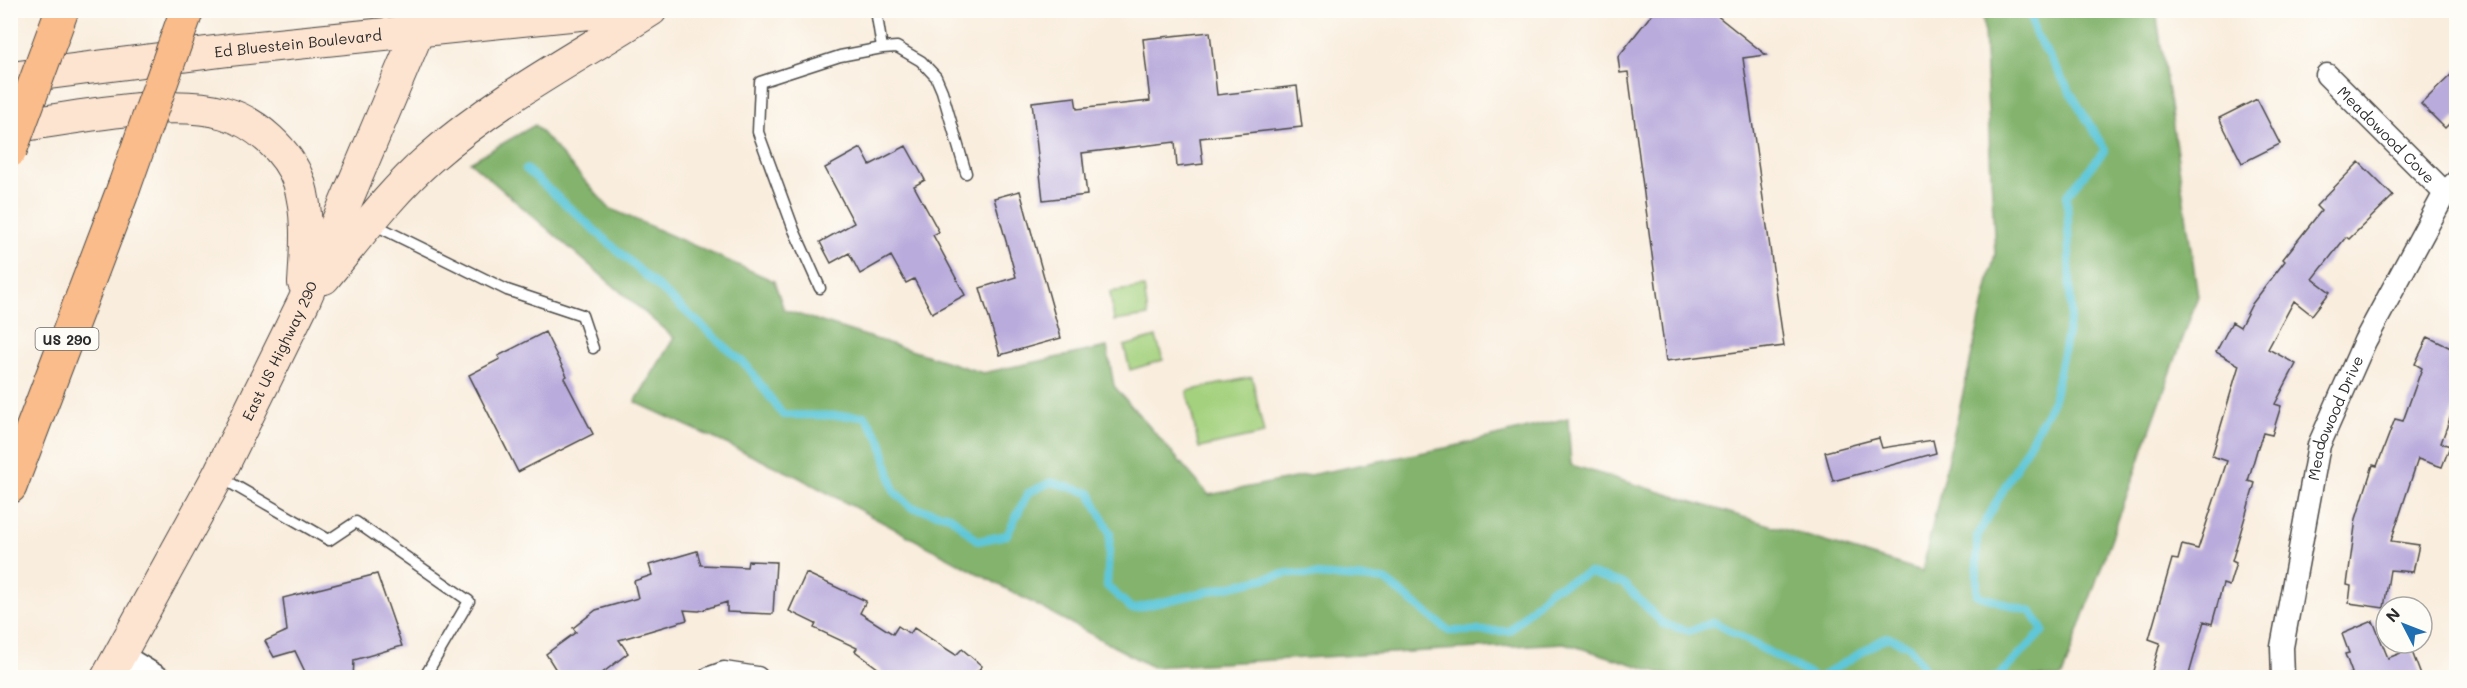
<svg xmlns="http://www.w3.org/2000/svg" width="2467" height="688" viewBox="0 0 2467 688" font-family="Mali,sans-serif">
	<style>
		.green { fill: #a4d17e; stroke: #687e54; stroke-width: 1.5 }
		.forest { fill: #83b36d; stroke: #576f4c; stroke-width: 1.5 }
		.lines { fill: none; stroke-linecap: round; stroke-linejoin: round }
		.stream { stroke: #5ec7d9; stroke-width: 8 }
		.building { fill: #b9abdc }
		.service-casing { stroke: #4a4846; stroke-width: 13 }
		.minor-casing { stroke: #4a4846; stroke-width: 25 }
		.secondary-casing { stroke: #4a4846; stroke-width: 34 }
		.motorway-casing { stroke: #4a4846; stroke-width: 35 }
		.service { stroke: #fff; stroke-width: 10 }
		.minor { stroke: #fff; stroke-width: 22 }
		.secondary { stroke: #fde4d0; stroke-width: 32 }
		.motorway { stroke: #f9bc8a; stroke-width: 33 }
		.motorway-bridge-casing { stroke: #4a4846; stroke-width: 35; stroke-linecap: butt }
		.motorway-bridge { stroke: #f9bc8a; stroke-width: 33 }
		.labels { text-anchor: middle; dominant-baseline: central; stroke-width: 4.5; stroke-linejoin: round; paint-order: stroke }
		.shield { fill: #fdfcf7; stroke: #6a6a68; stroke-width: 1.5 }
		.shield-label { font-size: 14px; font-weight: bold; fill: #2b2b2b }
		.street-label { font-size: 15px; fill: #2b2b2b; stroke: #fdfcf7 }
	</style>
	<rect width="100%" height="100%" fill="#fdfcf7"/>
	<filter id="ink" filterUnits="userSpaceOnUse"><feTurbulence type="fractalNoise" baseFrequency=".0167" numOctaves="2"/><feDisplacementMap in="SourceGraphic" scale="12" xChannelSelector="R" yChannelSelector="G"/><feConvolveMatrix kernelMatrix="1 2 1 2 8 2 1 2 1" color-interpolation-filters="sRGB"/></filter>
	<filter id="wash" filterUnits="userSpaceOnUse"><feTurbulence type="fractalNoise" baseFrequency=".008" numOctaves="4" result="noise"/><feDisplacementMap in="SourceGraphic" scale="24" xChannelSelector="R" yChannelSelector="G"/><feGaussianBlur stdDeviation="1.35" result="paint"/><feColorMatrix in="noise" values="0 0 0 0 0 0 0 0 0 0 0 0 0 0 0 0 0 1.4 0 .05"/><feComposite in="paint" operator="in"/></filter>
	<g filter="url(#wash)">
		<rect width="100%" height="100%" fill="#f9eddd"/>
		<path class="green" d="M 1144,287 L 1148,316 L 1114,321 L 1110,292 Z
			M 1156,337 L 1163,360 L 1130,370 L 1124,346 Z
			M 1252,377 L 1264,434 L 1199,448 L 1187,391 Z"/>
		<path class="forest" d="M 1983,11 L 2156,11 L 2198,296 L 2062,677 L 1674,677 L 1564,643 L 1152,667 L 798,477 L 635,402 L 674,338 L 470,162 L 535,125 L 609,208 L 774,281 L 784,310 L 983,373 L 1107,347 L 1114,386 L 1209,495 L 1455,446 L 1568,418 L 1571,465 L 1922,571 L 1995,254 Z"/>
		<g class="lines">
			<path class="stream" d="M 526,169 L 747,366 L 783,415 L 865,416 L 881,441 L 894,491 L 911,507 L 950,516 L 978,541 L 1007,535 L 1028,493 L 1051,482 L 1090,493 L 1110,533 L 1107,586 L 1132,609 L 1288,573 L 1385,580 L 1449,631 L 1509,631 L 1550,590 L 1589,573 L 1624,584 L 1663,624 L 1689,631 L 1714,622 L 1816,678
				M 1819,678 L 1887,637 L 1909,646 L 1931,678
				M 1993,678 L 1998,677 L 2043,631 L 2032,612 L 1977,595 L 1977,537 L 2053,401 L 2071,314 L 2067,195 L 2105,150 L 2035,33 L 2030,10"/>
		</g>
		<g id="blocks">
			<path class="building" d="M 1655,10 L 1710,10 L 1766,55 L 1743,58 L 1784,346 L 1666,361 L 1628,72 L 1620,73 L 1618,57 Z
				M 1210,32 L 1217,95 L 1297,86 L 1302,127 L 1200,138 L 1203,164 L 1177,167 L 1175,142 L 1082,153 L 1087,195 L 1043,200 L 1032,102 L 1075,97 L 1077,109 L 1150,101 L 1143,39 Z
				M 2457,69 L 2457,116 L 2445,128 L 2421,104 Z
				M 2257,99 L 2280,144 L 2242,163 L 2219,118 Z
				M 906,146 L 925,180 L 914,186 L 939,232 L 933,235 L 965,295 L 932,313 L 914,279 L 906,283 L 891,256 L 860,274 L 849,253 L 831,263 L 820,242 L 854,223 L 825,168 L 861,148 L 870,165 Z
				M 2359,162 L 2393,196 L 2349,239 L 2346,237 L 2313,279 L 2330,292 L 2312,315 L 2294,301 L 2268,349 L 2296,364 L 2275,404 L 2281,406 L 2272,435 L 2263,433 L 2257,450 L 2248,481 L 2255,483 L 2232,561 L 2236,563 L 2229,586 L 2223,584 L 2212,624 L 2204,621 L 2188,678 L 2150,678 L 2160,643 L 2149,639 L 2172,559 L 2178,560 L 2182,545 L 2198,549 L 2227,461 L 2212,456 L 2239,365 L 2216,352 L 2232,322 L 2240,327 L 2252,304 L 2285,261 L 2283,259 L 2321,211 L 2316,206 Z
				M 1020,191 L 1061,338 L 1000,355 L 980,288 L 1016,277 L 994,198 Z
				M 545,332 L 567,376 L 564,378 L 593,434 L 518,472 L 469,375 L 500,359 L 498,356 Z
				M 2428,337 L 2457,351 L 2457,399 L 2441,443 L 2450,446 L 2442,467 L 2418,459 L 2391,541 L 2419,545 L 2413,572 L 2390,570 L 2384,608 L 2349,603 L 2351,586 L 2347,585 L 2356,519 L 2373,465 L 2377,466 L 2395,419 L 2403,421 L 2422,368 L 2415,364 Z
				M 1879,438 L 1882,448 L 1933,440 L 1936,453 L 1833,481 L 1825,452 Z
				M 697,551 L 701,565 L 747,567 L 748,561 L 776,562 L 773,614 L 727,612 L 727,602 L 699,611 L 684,610 L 687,620 L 619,640 L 628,653 L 596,678 L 561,678 L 546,654 L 576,632 L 573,628 L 596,610 L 638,598 L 634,581 L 652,575 L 649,565 Z
				M 806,573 L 866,601 L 860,613 L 893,634 L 898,626 L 910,634 L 914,628 L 956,655 L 962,649 L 982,666 L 972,678 L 891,678 L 855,651 L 857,648 L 814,628 L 816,624 L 789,611 Z
				M 377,574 L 402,646 L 354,660 L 353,678 L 308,678 L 295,651 L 274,657 L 265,641 L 287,631 L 283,598 Z
				M 2373,621 L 2388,658 L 2411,649 L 2422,678 L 2342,678 L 2352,673 L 2345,654 L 2349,653 L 2342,634 Z"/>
		</g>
	</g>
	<g filter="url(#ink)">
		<use href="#blocks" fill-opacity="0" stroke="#4a4846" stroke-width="1.5"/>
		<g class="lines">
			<g class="service-casing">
				<path id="service" d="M 882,48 L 897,47 L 921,61 L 936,77 L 942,91 L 966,173
					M 373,224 L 507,290 L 582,315 L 593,348
					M 820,288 L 794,230 L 758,132 L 760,82 L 840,56 L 882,48 L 876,10
					M 220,477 L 329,540 L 356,522 L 469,601 L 424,678"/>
			</g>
			<g class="minor-casing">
				<g id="minor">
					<path id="s1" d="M 2327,75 L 2445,193"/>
					<path d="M 120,654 L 159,678"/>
					<path d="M 710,678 L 724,673 L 757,678"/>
					<path id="s2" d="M 2283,678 L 2282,647 L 2319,445 L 2365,341 L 2445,193 L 2456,182"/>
				</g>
			</g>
			<g class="secondary-casing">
				<g id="secondary">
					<path id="s3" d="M 10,78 L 229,50 L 619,10"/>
					<path d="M 10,127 C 70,119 168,97 224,113 C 256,122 288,151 299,182 C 309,215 306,249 304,283"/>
					<path d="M 324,278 C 358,237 390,193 430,158 C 497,99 576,58 651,10"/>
					<path id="s4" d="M 107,678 L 218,476 L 304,301 L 427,10"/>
				</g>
			</g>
			<g class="motorway-casing">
				<path id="motorway" d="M 10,487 L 123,190"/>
			</g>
			<use href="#service" class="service"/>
			<use href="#minor" class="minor"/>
			<use href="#secondary" class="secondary"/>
			<use href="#motorway" class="motorway"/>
			<g class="motorway-bridge-casing">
				<path id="motorway-bridge" d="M 10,151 L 62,10
					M 123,190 L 187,10"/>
			</g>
			<use href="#motorway-bridge" class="motorway-bridge"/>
		</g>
	</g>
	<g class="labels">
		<rect class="shield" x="35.5" y="328" width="63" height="22" rx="4.5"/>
		<g class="shield-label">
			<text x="67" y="339">US 290</text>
		</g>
		<g class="street-label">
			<text stroke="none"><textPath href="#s3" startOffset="290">Ed Bluestein Boulevard</textPath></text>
			<text stroke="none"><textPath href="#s1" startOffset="84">Meadowood Cove</textPath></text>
			<text stroke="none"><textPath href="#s4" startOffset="370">East US Highway 290</textPath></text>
			<text stroke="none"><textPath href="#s2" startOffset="267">Meadowood Drive</textPath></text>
		</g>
	</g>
	<rect width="2467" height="688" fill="none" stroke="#fdfcf7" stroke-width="36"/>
	<g transform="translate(2404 625) rotate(312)"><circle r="28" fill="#fdfcf7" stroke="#a9a8a5" stroke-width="1.5"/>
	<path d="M0-4.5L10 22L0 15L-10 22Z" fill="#1f6fb2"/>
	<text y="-9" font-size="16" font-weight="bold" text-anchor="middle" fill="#2b2b2b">N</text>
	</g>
</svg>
